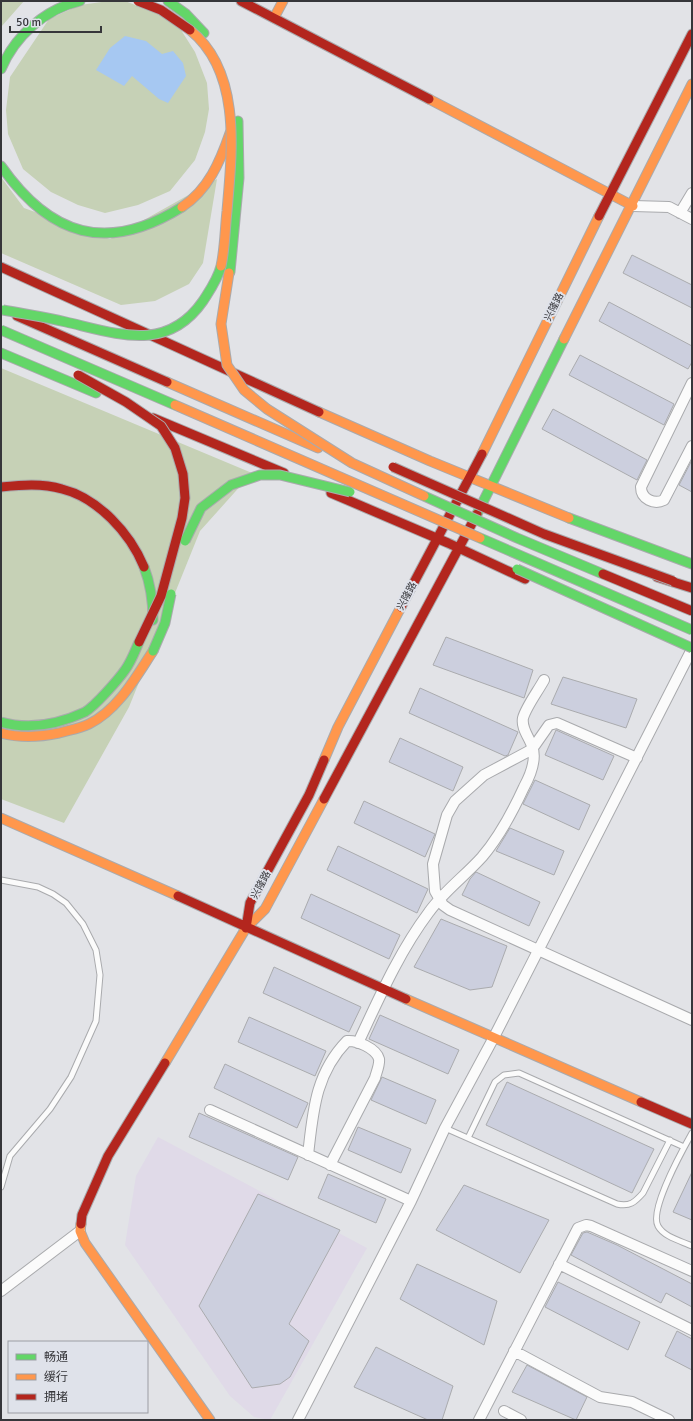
<svg xmlns="http://www.w3.org/2000/svg" width="693" height="1421" viewBox="0 0 693 1421" font-family="Signika,'Noto Sans SC',sans-serif">
	<style>
		.commercial { fill: #e0dae8 }
		.green { fill: #c6d1b6 }
		.water { fill: #a6c8f2 }
		.building { fill: #cccfde; stroke: #aaabae }
		.lines { fill: none; stroke-linecap: round; stroke-linejoin: round }
		.lane-casing { stroke: #a9aaad; stroke-width: 7 }
		.street-casing { stroke: #a9aaad; stroke-width: 12 }
		.fast-casing { stroke: #a9aaad; stroke-width: 11 }
		.slow-casing { stroke: #a9aaad; stroke-width: 11 }
		.jam-casing { stroke: #a9aaad; stroke-width: 11 }
		.lane { stroke: #fbfbfb; stroke-width: 5 }
		.street { stroke: #fbfbfb; stroke-width: 10 }
		.fast { stroke: #63d668; stroke-width: 9 }
		.slow { stroke: #ff974d; stroke-width: 9 }
		.jam { stroke: #b3261e; stroke-width: 9 }
		.fast-bridge-casing { stroke: #a9aaad; stroke-width: 11; stroke-linecap: butt }
		.slow-bridge-casing { stroke: #a9aaad; stroke-width: 11; stroke-linecap: butt }
		.jam-bridge-casing { stroke: #a9aaad; stroke-width: 11; stroke-linecap: butt }
		.fast-bridge { stroke: #63d668; stroke-width: 9 }
		.slow-bridge { stroke: #ff974d; stroke-width: 9 }
		.jam-bridge { stroke: #b3261e; stroke-width: 9 }
		.labels { text-anchor: middle; dominant-baseline: central; stroke-width: 4; stroke-linejoin: round; paint-order: stroke }
		.street-label { font-size: 10px; fill: #36363a; stroke: #dfe2ea }
	</style>
	<rect width="100%" height="100%" fill="#e2e3e7"/>
	<path class="commercial" d="M 158,1137 L 367,1248 L 270,1420 L 254,1417 L 230,1396 L 125,1245 L 136,1176 Z"/>
	<path class="green" d="M 1,1 L 24,1 L 1,27 Z
		M 109,1 L 125,1 L 166,17 L 181,30 L 195,52 L 207,83 L 209,109 L 205,132 L 195,160 L 170,191 L 138,205 L 105,213 L 78,205 L 51,192 L 23,169 L 8,134 L 6,110 L 10,77 L 49,19 L 80,5 Z
		M 1,177 L 24,208 L 110,239 L 217,179 L 203,263 L 189,284 L 155,301 L 121,305 L 1,253 Z
		M 1,368 L 252,473 L 200,531 L 129,707 L 64,823 L 1,799 Z"/>
	<path class="water" d="M 125,36 L 146,41 L 162,54 L 173,51 L 183,63 L 186,76 L 168,103 L 159,99 L 132,76 L 124,86 L 96,70 L 110,48 Z"/>
	<path class="building" d="M 632,255 L 692,285 L 692,308 L 623,273 Z
		M 609,302 L 692,346 L 692,362 L 688,369 L 599,321 Z
		M 580,355 L 674,404 L 664,425 L 569,375 Z
		M 553,409 L 647,460 L 637,480 L 542,429 Z
		M 692,460 L 692,492 L 679,485 Z
		M 446,637 L 533,670 L 524,698 L 433,665 Z
		M 563,677 L 637,699 L 626,728 L 551,704 Z
		M 420,688 L 518,732 L 508,755 L 505,756 L 409,713 Z
		M 556,730 L 614,756 L 603,780 L 545,755 Z
		M 400,738 L 463,767 L 453,791 L 389,762 Z
		M 535,780 L 590,805 L 579,830 L 523,804 Z
		M 364,801 L 435,834 L 425,857 L 354,823 Z
		M 510,828 L 564,851 L 554,875 L 496,851 Z
		M 338,846 L 428,889 L 417,913 L 327,870 Z
		M 476,872 L 540,902 L 529,926 L 462,895 L 470,879 Z
		M 311,894 L 400,935 L 389,959 L 301,918 Z
		M 441,919 L 507,946 L 492,987 L 470,990 L 414,967 Z
		M 274,967 L 361,1007 L 349,1032 L 263,993 Z
		M 380,1015 L 459,1050 L 448,1074 L 369,1039 Z
		M 249,1017 L 326,1051 L 315,1076 L 238,1042 Z
		M 225,1064 L 308,1103 L 297,1128 L 214,1088 Z
		M 382,1077 L 436,1100 L 426,1124 L 371,1100 Z
		M 507,1082 L 654,1149 L 632,1193 L 486,1125 Z
		M 199,1113 L 298,1157 L 288,1180 L 189,1137 Z
		M 358,1127 L 411,1149 L 401,1173 L 348,1150 Z
		M 692,1172 L 692,1220 L 673,1212 Z
		M 328,1174 L 386,1199 L 376,1223 L 318,1198 Z
		M 464,1185 L 549,1220 L 520,1273 L 436,1230 Z
		M 258,1194 L 340,1230 L 289,1324 L 309,1341 L 290,1377 L 280,1384 L 252,1388 L 199,1306 Z
		M 587,1232 L 617,1245 L 692,1284 L 692,1307 L 666,1293 L 661,1303 L 571,1255 L 583,1233 Z
		M 417,1264 L 497,1301 L 484,1345 L 400,1299 Z
		M 558,1282 L 640,1322 L 628,1350 L 545,1307 Z
		M 677,1331 L 692,1339 L 692,1370 L 665,1356 Z
		M 376,1347 L 453,1386 L 442,1420 L 428,1420 L 354,1387 Z
		M 527,1365 L 587,1397 L 576,1420 L 512,1392 Z"/>
	<g class="lines">
		<g class="lane-casing">
			<path id="lane" d="M 1,880 L 38,887 L 53,894 L 66,903 L 83,924 L 96,950 L 100,975 L 96,1021 L 71,1077 L 50,1109 L 10,1156 L 1,1187
				M 445,1128 L 617,1204 C 630,1207 635,1202 643,1193 L 670,1140
				M 692,1133 C 683,1149 649,1210 658,1226 C 664,1237 681,1241 692,1246
				M 468,1138 L 495,1082 L 504,1075 L 519,1073 L 684,1147"/>
		</g>
		<g class="street-casing">
			<path id="street" d="M 633,206 L 669,207 L 692,219
				M 680,213 L 692,193
				M 692,383 L 641,487 C 641,499 654,505 664,500 L 692,446
				M 637,758 L 557,723 L 549,725 L 535,745 L 529,751 L 484,775 L 455,801 L 447,815 L 433,864 L 435,891 L 443,905 L 450,910 L 692,1020
				M 358,1043 C 379,998 399,952 429,912 C 444,891 465,876 482,857 C 499,837 513,811 524,787 C 530,776 537,759 532,746 C 529,737 521,728 523,718 C 526,707 538,691 544,680
				M 210,1110 L 411,1201
				M 308,1155 C 313,1112 315,1074 347,1041 C 356,1040 376,1048 379,1059 C 380,1065 376,1073 375,1078 L 330,1165
				M 559,1264 L 692,1330
				M 1,1291 L 80,1231
				M 514,1351 L 600,1397 L 632,1402 L 669,1420
				M 504,1411 L 521,1420
				M 298,1420 L 411,1201 L 445,1128 L 493,1039 L 692,649
				M 479,1420 L 578,1228 L 586,1225 L 591,1226 L 692,1271"/>
		</g>
		<g class="fast-casing">
			<path id="fast" d="M 168,1 L 186,14 L 204,33
				M 1,69 C 15,36 45,9 80,1
				M 1,166 C 50,236 107,254 182,207
				M 230,272 L 239,178 L 238,121
				M 1,353 L 96,393
				M 477,514 L 564,339
				M 569,518 L 692,564
				M 144,567 C 151,585 153,601 153,620"/>
		</g>
		<g class="slow-casing">
			<path id="slow" d="M 274,18 L 283,1
				M 429,99 L 633,206
				M 182,207 C 208,190 220,162 230,133
				M 564,339 L 692,84
				M 167,382 L 318,448
				M 319,412 L 430,461 L 569,518
				M 482,454 L 599,216
				M 1,733 C 20,738 40,737 59,733 C 69,730 79,729 89,724 C 118,710 136,677 153,651
				M 324,760 L 338,727 L 401,607
				M 1,818 L 178,896
				M 406,999 L 641,1102
				M 165,1063 L 246,928 L 265,909 L 324,799
				M 81,1224 L 80,1231 L 85,1243 L 210,1420"/>
		</g>
		<g class="jam-casing">
			<path id="jam" d="M 241,1 L 429,99
				M 599,216 L 692,34
				M 1,267 L 319,412
				M 17,316 L 167,382
				M 153,418 L 284,473
				M 1,487 C 21,485 42,483 62,489 C 98,498 130,533 144,567
				M 331,493 L 448,543 L 525,579
				M 657,577 L 692,588
				M 401,607 L 482,454
				M 324,799 L 477,514
				M 178,896 L 406,999
				M 246,928 L 250,903 L 309,795 L 324,760
				M 641,1102 L 692,1124
				M 81,1224 L 82,1215 L 108,1156 L 165,1063"/>
		</g>
		<use href="#lane" class="lane"/>
		<use href="#street" class="street"/>
		<use href="#fast" class="fast"/>
		<use href="#slow" class="slow"/>
		<use href="#jam" class="jam"/>
		<g class="fast-bridge-casing">
			<path id="fast-bridge" d="M 3,310 C 24,314 45,317 66,322 C 118,334 167,353 203,301 C 210,290 218,279 221,266
				M 1,330 L 175,405
				M 424,496 L 517,538 L 603,574
				M 480,538 L 692,630
				M 185,541 L 201,508 L 231,485 L 260,475 L 280,475 L 350,492
				M 517,569 L 692,648
				M 153,651 L 165,623 L 171,594
				M 1,722 C 29,730 59,724 85,712 C 95,706 118,680 125,670 C 131,662 135,651 139,642"/>
		</g>
		<g class="slow-bridge-casing">
			<path id="slow-bridge" d="M 190,30 C 242,72 232,152 227,211 C 225,229 225,248 221,266
				M 229,273 L 221,324 L 227,365 L 244,390 L 267,409 L 352,463 L 424,496
				M 175,405 L 480,538"/>
		</g>
		<g class="jam-bridge-casing">
			<path id="jam-bridge" d="M 138,1 L 161,10 L 190,30
				M 78,375 L 126,402 L 161,426 L 175,448 L 183,474 L 185,498 L 182,518 L 161,596 L 139,642
				M 393,467 L 544,534 L 673,581
				M 603,574 L 692,611"/>
		</g>
		<use href="#fast-bridge" class="fast-bridge"/>
		<use href="#slow-bridge" class="slow-bridge"/>
		<use href="#jam-bridge" class="jam-bridge"/>
	</g>
	<g class="labels">
		<g class="street-label">
			<text transform="translate(554 307) rotate(-64)">兴隆路</text>
			<text transform="translate(407 596) rotate(-62)">兴隆路</text>
			<text transform="translate(261 885) rotate(-62)">兴隆路</text>
		</g>
	</g>
	<rect width="693" height="1421" fill="none" stroke="#36363a" stroke-width="4"/>
	<rect x="8" y="1341" width="140" height="72" fill="#dfe2ea" stroke="#9b9da4"/>
	<rect x="16" y="1354" width="20" height="6" fill="#63d668" stroke="#9b9da4"/>
	<text x="44" y="1361" font-size="12" fill="#36363a">畅通</text>
	<rect x="16" y="1374" width="20" height="6" fill="#ff974d" stroke="#9b9da4"/>
	<text x="44" y="1381" font-size="12" fill="#36363a">缓行</text>
	<rect x="16" y="1394" width="20" height="6" fill="#b3261e" stroke="#9b9da4"/>
	<text x="44" y="1401" font-size="12" fill="#36363a">拥堵</text>
	<path d="M10 26v6h91v-6" fill="none" stroke="#36363a" stroke-width="2"/>
	<text x="16" y="26" font-size="12" fill="#36363a" stroke="#dfe2ea" stroke-width="3" paint-order="stroke">50 m</text>
</svg>
